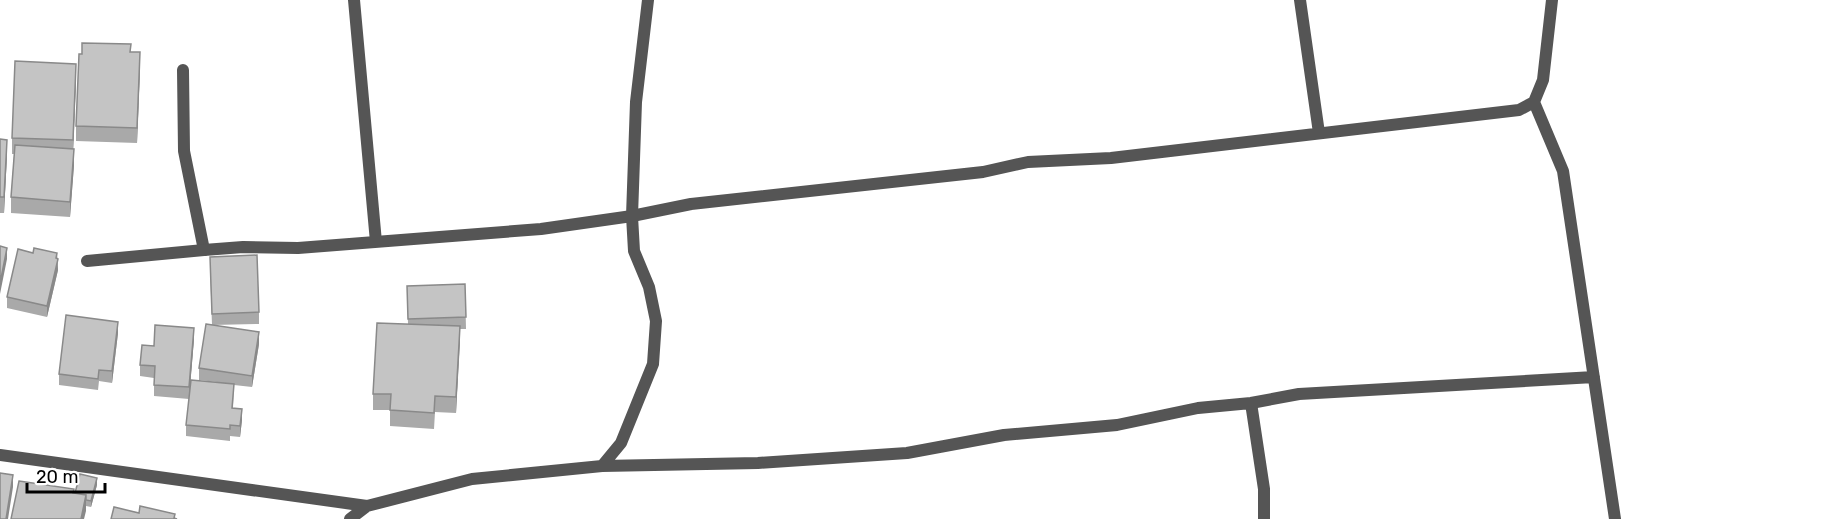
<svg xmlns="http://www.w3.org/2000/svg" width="1828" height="519" viewBox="0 0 1828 519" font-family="Rubik,sans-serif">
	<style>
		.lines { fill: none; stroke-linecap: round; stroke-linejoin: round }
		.service { stroke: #555; stroke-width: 12 }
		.minor { stroke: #555; stroke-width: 12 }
		.wall { fill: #a9a9a9 }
		.shaded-wall { fill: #898989 }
		.building { fill: #c4c4c4; stroke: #898989; stroke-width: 1.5 }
	</style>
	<rect width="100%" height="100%" fill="#fff"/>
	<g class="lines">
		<path class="service" d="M 183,70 L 184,151 L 204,250"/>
		<path class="minor" d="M 354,0 L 376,242
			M 1300,0 L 1319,133
			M 1534,102 L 1563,171 L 1615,519
			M 87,261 L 204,250 L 243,247 L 298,248 L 541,229 L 632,216 L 691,204 L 983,172 L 1028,162 L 1111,158 L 1519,110 L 1534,102 L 1543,80 L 1552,0
			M 1251,403 L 1264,489 L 1264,519
			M 0,455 L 367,506
			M 602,466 L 621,443 L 653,364 L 656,321 L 649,287 L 634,251 L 632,216 L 636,102 L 648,0
			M 350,519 L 367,506 L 472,479 L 602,466 L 758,463 L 907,453 L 1004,435 L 1117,425 L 1198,408 L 1251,403 L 1299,394 L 1594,377"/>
	</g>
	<path class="wall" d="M 131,52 L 140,68 L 137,143 L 76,141 L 76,126 Z
		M 76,80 L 73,149 L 74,165 L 70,217 L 11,213 L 11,197 L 14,154 L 12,154 L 12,138 Z
		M 0,139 L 7,155 L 4,213 L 0,213 Z
		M 57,258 L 58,270 L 47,317 L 7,308 L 7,297 Z
		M 210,268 L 259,312 L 259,324 L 212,325 Z
		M 465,284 L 466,329 L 460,329 L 456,413 L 435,412 L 434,429 L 390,426 L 390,410 L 373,410 L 373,394 L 408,324 L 407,286 Z
		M 118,333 L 112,383 L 99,381 L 98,390 L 59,385 L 59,374 Z
		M 194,339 L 189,399 L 154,396 L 154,378 L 140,376 L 140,365 L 154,346 Z
		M 259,344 L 252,387 L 234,385 L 233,408 L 242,420 L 240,437 L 230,436 L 230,441 L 186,436 L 186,425 L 217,382 L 199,380 L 199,368 Z
		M 97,485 L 91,507 L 86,506 L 86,511 L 74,493 Z"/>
	<path class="shaded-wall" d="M 140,52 L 140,68 L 137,143 L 137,128 Z
		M 76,64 L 76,80 L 73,156 L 73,140 Z
		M 7,140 L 7,155 L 4,213 L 4,197 Z
		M 74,149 L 74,165 L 70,217 L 70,202 Z
		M 7,248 L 7,259 L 0,294 L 0,283 Z
		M 57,253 L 58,270 L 47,317 L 47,306 Z
		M 118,322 L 118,333 L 112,383 L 112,371 Z
		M 460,326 L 460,342 L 456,413 L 456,397 Z
		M 194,328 L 194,339 L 189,399 L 189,387 Z
		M 259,332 L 259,344 L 252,387 L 252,376 Z
		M 242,409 L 242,420 L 240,437 L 240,426 Z
		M 13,475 L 13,487 L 8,519 L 6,519 Z
		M 97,478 L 97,485 L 91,507 L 91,501 Z
		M 86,495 L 86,511 L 84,519 L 81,519 Z"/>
	<path class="building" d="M 82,43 L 131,44 L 130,52 L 140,52 L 137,128 L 76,126 L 79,54 L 82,54 Z
		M 15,61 L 76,64 L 73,140 L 12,138 Z
		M 0,139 L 7,140 L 4,197 L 0,197 Z
		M 15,145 L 74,149 L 70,202 L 11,197 Z
		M 0,246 L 7,248 L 0,283 Z
		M 34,248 L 57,253 L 56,258 L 58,259 L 47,306 L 7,297 L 18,249 L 33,253 Z
		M 257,255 L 259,312 L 212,314 L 210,257 Z
		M 465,284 L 466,317 L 408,319 L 407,286 Z
		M 66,315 L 118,322 L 112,371 L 99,370 L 98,379 L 59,374 Z
		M 377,323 L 460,326 L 456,397 L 435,396 L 434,413 L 390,410 L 391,394 L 373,394 Z
		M 206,324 L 259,332 L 252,376 L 199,368 Z
		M 155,325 L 194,328 L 189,387 L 154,385 L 155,366 L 140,365 L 142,345 L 154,346 Z
		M 191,380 L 234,384 L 232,408 L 242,409 L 240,426 L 230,425 L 230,429 L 186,425 Z
		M 0,473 L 13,475 L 6,519 L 0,519 Z
		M 80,474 L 97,478 L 91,501 L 86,500 L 86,495 L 75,493 Z
		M 19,481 L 74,489 L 73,493 L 86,495 L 81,519 L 11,519 Z
		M 140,506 L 175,514 L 174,518 L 177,519 L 111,519 L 114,507 L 139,513 Z"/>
	<path d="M27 483v9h78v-9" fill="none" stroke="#000000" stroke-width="3"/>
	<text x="36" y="483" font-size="18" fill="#000000" stroke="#ffffff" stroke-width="4.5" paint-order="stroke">20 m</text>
</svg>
